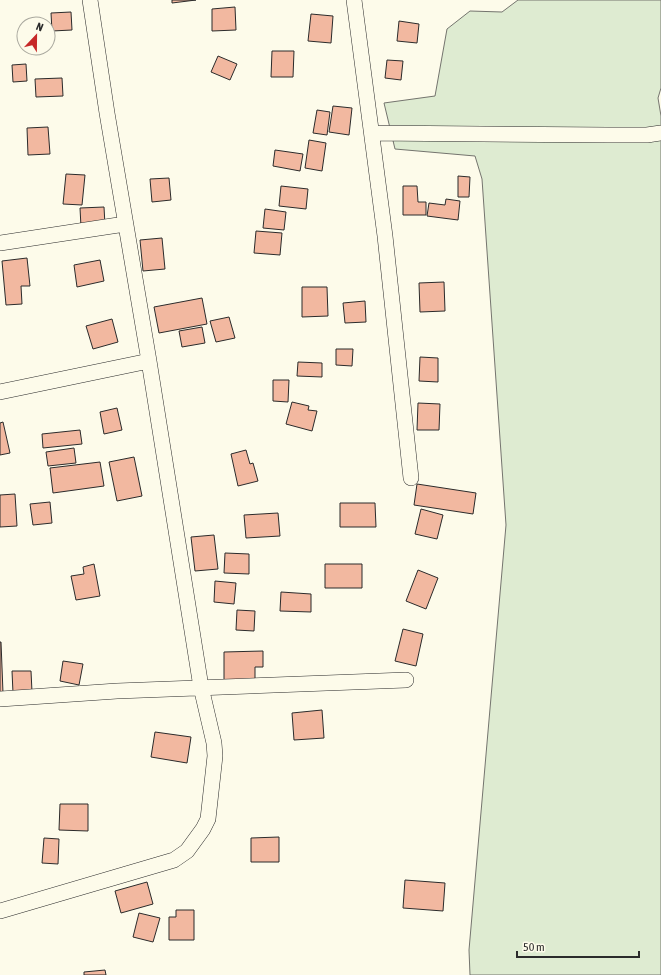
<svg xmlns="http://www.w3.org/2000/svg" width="661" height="975" viewBox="0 0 661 975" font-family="'Asap Condensed',sans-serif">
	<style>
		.green { fill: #deebd1; stroke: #74746e }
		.building { fill: #f2b8a0; stroke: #2b2b2b }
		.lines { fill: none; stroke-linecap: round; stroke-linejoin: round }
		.minor-casing { stroke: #2b2b2b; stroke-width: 16 }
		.minor { stroke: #fdfbea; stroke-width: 15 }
	</style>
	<rect width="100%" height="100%" fill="#fdfbea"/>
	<path class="green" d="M 518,0 L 661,0 L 661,88 L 658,98 L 661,116 L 661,975 L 470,975 L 469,950 L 506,525 L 482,179 L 475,156 L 395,149 L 384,103 L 435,96 L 447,29 L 470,11 L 502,12 Z"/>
	<path class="building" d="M 172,0 L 196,0 L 172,3 Z
		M 235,7 L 236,30 L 212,31 L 212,9 Z
		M 71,12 L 72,30 L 52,31 L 51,13 Z
		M 311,14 L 333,16 L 331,43 L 308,41 Z
		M 399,21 L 419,24 L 417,43 L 397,41 Z
		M 272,51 L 294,51 L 293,77 L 271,77 Z
		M 218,56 L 237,64 L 230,80 L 211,72 Z
		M 387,60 L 403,61 L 401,80 L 385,78 Z
		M 26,64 L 27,81 L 13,82 L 12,65 Z
		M 62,78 L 63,96 L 36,97 L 35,79 Z
		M 333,106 L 352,108 L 349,135 L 329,132 Z
		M 317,110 L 330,112 L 327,135 L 313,133 Z
		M 48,127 L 50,154 L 28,155 L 27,128 Z
		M 309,140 L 326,143 L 322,171 L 305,168 Z
		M 275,150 L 303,154 L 300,171 L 273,166 Z
		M 66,174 L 85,175 L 82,205 L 63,204 Z
		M 458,176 L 470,177 L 469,197 L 458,197 Z
		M 169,178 L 171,200 L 152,202 L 150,179 Z
		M 281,186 L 308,189 L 306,209 L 279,206 Z
		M 403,186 L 417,186 L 418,202 L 426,202 L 426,215 L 403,215 Z
		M 446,199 L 460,201 L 458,220 L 427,216 L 429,203 L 445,205 Z
		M 104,207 L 105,225 L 81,227 L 80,208 Z
		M 265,209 L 286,212 L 284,230 L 263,228 Z
		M 256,231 L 282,233 L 280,255 L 254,253 Z
		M 162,238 L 165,269 L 143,271 L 140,240 Z
		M 27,258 L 30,286 L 21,286 L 22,304 L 6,305 L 2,261 Z
		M 100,260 L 104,281 L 77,287 L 74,265 Z
		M 444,282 L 445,311 L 420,312 L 419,283 Z
		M 302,287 L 327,287 L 328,316 L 302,317 Z
		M 202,298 L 207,324 L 159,333 L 154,307 Z
		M 365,301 L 366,322 L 345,323 L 343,303 Z
		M 229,317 L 235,338 L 216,342 L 210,321 Z
		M 112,319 L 118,342 L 93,349 L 86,326 Z
		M 202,327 L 205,343 L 182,347 L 179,331 Z
		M 336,349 L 353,349 L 352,366 L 336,365 Z
		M 420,357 L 438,358 L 438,382 L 419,381 Z
		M 298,362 L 322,363 L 322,377 L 297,376 Z
		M 273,380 L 289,380 L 288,402 L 273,401 Z
		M 292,402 L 309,406 L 308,410 L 317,411 L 312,431 L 286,424 Z
		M 418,403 L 440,404 L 439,430 L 417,430 Z
		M 117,408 L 122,430 L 104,434 L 100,412 Z
		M 3,422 L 10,453 L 0,455 L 0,423 Z
		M 80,430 L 82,444 L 43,448 L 42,434 Z
		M 74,448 L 76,463 L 48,466 L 46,452 Z
		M 246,450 L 250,464 L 253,463 L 258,481 L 238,486 L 231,454 Z
		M 134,457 L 142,496 L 117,501 L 109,462 Z
		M 100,462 L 104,486 L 53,493 L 50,468 Z
		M 417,484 L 476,493 L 473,514 L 414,505 Z
		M 15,494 L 17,526 L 0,527 L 0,495 Z
		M 50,502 L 52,523 L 33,525 L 30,504 Z
		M 340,503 L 375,503 L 376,527 L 340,527 Z
		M 421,509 L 443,515 L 437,539 L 415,534 Z
		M 278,513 L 280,536 L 246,538 L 244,515 Z
		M 214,535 L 218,569 L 195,571 L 191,537 Z
		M 225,553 L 249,554 L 249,574 L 224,573 Z
		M 94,564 L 100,596 L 76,600 L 71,576 L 84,574 L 83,567 Z
		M 325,564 L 362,564 L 362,588 L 325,588 Z
		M 418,570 L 438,578 L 426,609 L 406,601 Z
		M 215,581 L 236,583 L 234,604 L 214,602 Z
		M 281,592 L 311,594 L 311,612 L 280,611 Z
		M 237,610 L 255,611 L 254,631 L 236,630 Z
		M 403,629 L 423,634 L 416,666 L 395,661 Z
		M 0,642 L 1,642 L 3,693 L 0,693 Z
		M 263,651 L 263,667 L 255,667 L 255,681 L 224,681 L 224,652 Z
		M 63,661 L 83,664 L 79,685 L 60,681 Z
		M 12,671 L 31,671 L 32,692 L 13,693 Z
		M 322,710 L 324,738 L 294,740 L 292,713 Z
		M 155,732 L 191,737 L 187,763 L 151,757 Z
		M 60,804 L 88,804 L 88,831 L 59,830 Z
		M 279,837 L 279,862 L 251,862 L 251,838 Z
		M 44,838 L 59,839 L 58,864 L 42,863 Z
		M 405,880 L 445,883 L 443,911 L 403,908 Z
		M 147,882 L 153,904 L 121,913 L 115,891 Z
		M 176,910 L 194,910 L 194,940 L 169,940 L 169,917 L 176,917 Z
		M 139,913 L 160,918 L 153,942 L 133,937 Z
		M 105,970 L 106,975 L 84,975 L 84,972 Z"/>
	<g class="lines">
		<g class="minor-casing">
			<path id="minor" d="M 354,0 L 385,236 L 411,478
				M 372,133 L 608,135 L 647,135 L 661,133
				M 0,243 L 125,224
				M 0,392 L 149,361
				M 0,699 L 117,691 L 406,680
				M 0,911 L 174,860 L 187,851 L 203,829 L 208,819 L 215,756 L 214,743 L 201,687 L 149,361 L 107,113 L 90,0"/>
		</g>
		<use href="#minor" class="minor"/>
	</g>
	<g transform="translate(36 36) rotate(22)"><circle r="19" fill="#fdfbea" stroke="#a9a89e"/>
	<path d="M0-3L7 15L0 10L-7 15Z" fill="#c62828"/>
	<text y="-6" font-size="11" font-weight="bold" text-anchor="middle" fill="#2b2b2b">N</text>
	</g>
	<path d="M517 951v6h122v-6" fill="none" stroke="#2b2b2b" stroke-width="2"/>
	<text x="523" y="951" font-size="12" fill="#2b2b2b" stroke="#fdfbea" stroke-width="3" paint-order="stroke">50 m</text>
</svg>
